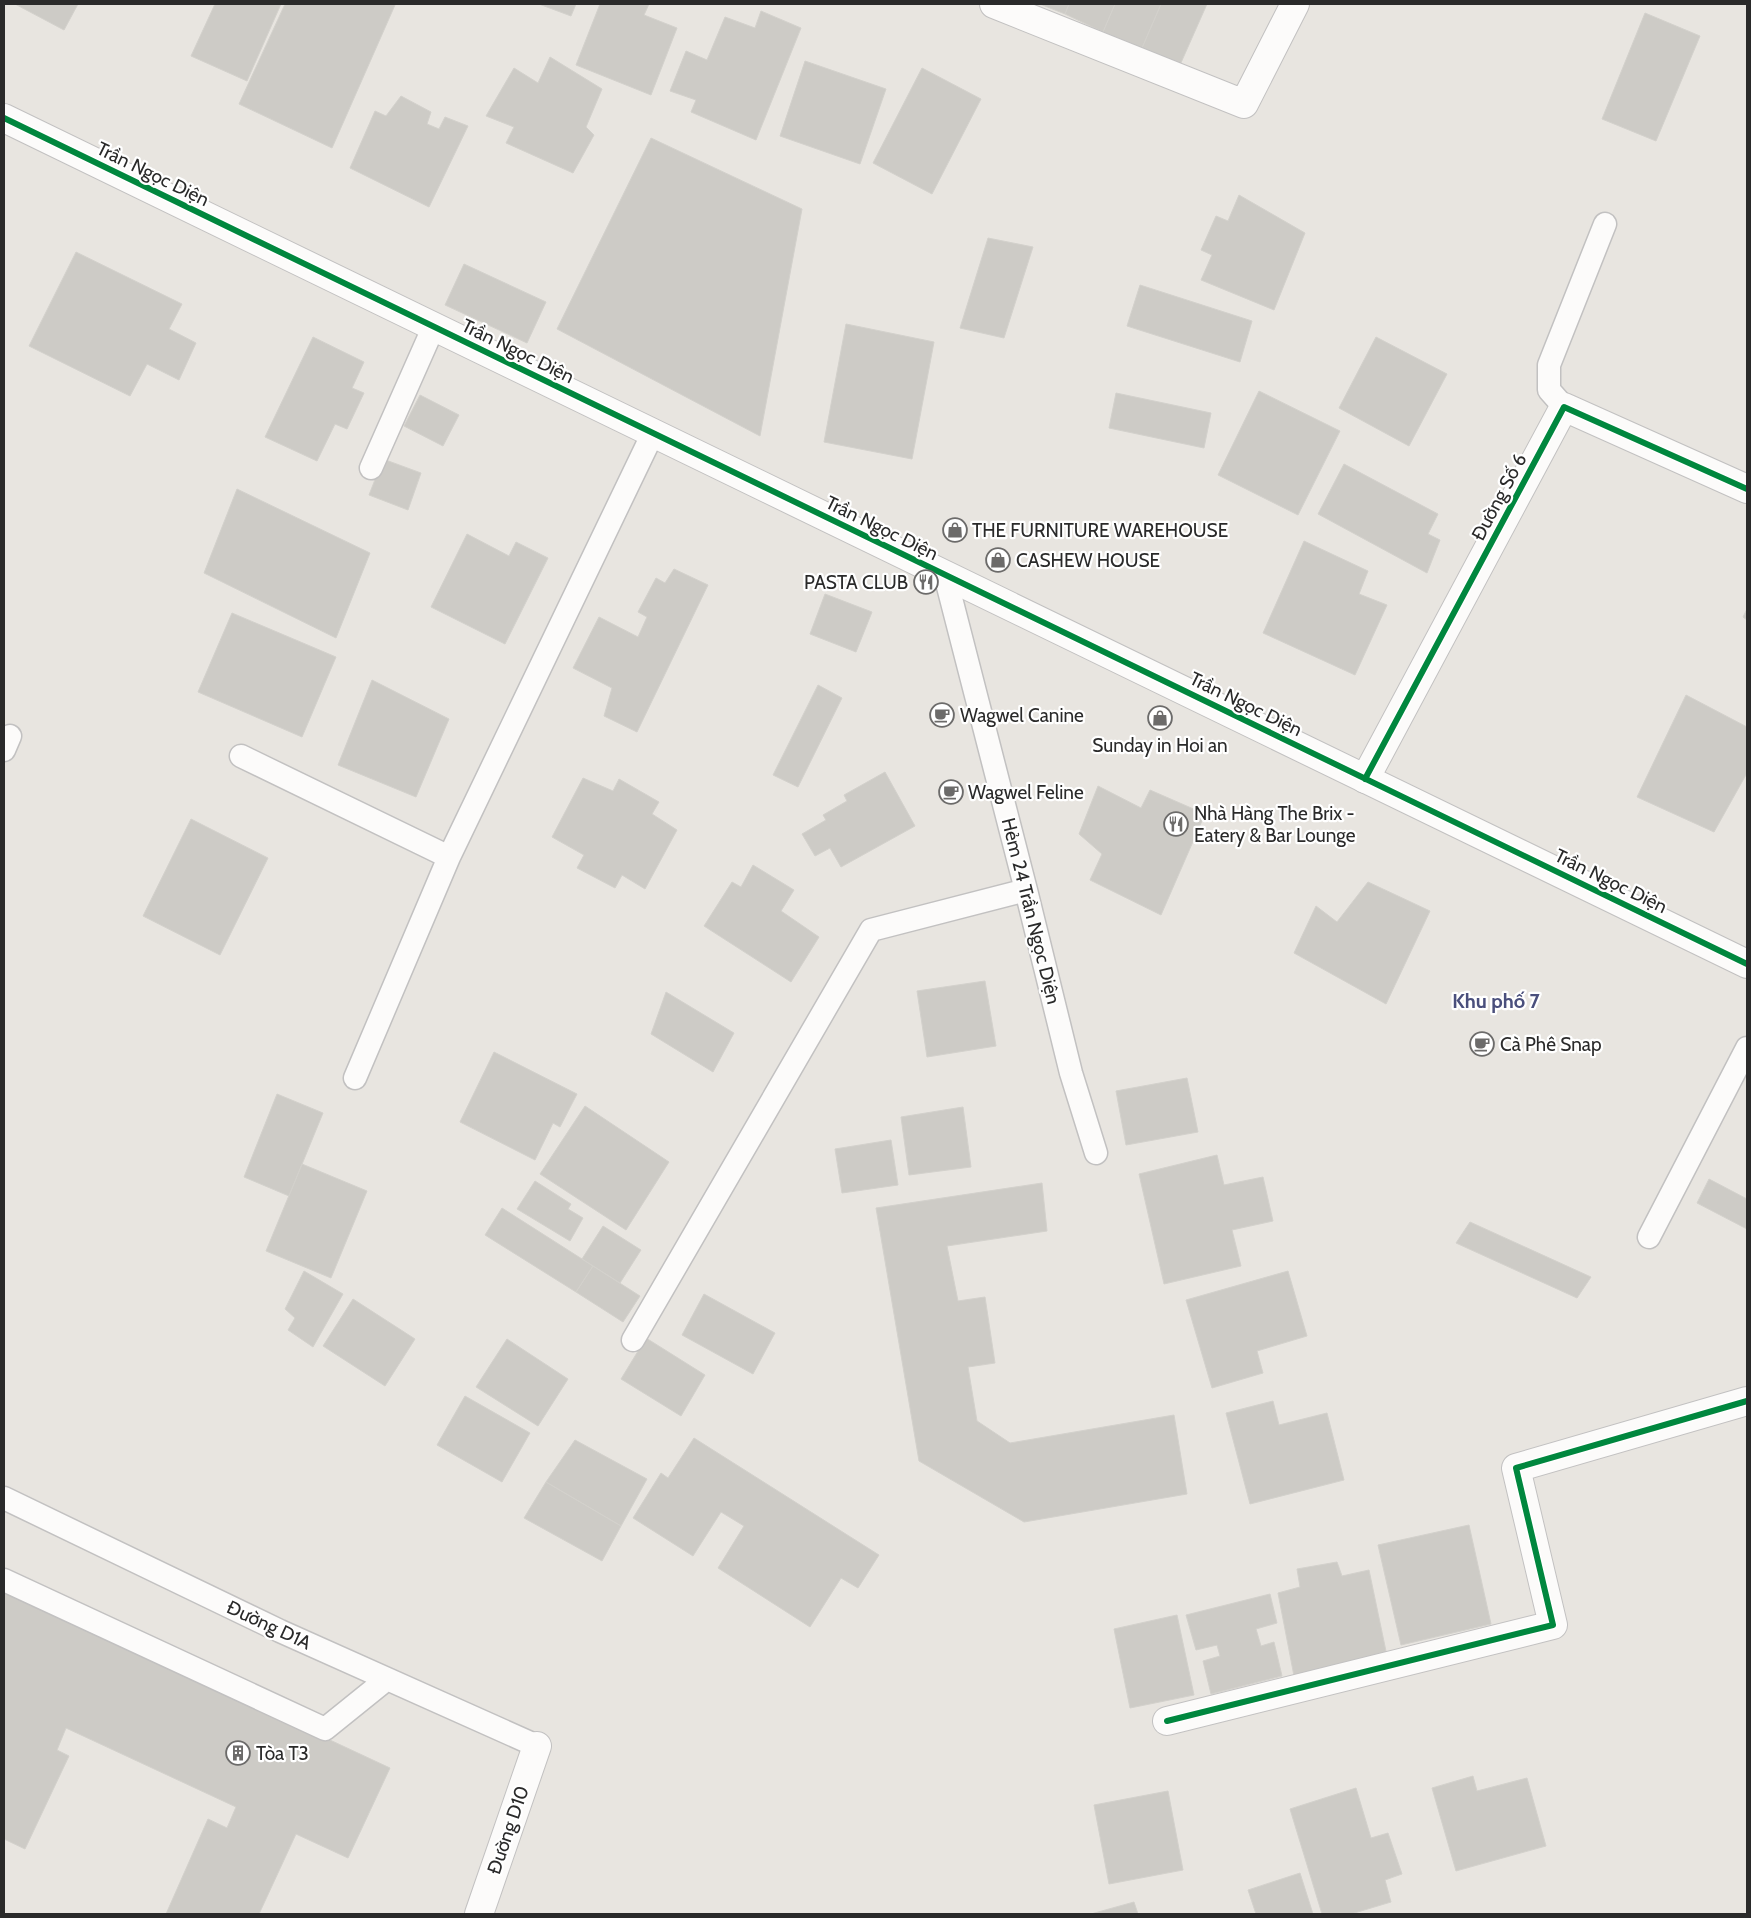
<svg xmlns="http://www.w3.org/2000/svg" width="1751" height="1918" viewBox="0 0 1751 1918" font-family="Cabin,sans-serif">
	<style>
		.building { fill: #cdcbc6; stroke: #d3d1cc }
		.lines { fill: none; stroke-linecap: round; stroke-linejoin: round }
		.lane-casing { stroke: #c2c1c1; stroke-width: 25 }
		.street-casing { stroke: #c2c1c1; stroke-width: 30 }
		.secondary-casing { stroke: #c2c1c1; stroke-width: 30 }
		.lane { stroke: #fcfbfa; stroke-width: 22 }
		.street { stroke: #fcfbfa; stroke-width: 28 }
		.secondary { stroke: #fcfbfa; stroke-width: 28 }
		.cycleway-casing { stroke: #fff; stroke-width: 9 }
		.cycleway { stroke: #00873e; stroke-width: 6 }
		.labels { text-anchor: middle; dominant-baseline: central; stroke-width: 4.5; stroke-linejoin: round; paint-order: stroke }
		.street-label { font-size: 19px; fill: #2a2a2a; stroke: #fff }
		.poi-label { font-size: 19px; fill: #2a2a2a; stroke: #fff; text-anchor: start }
		.neighbourhood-label { font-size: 20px; font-weight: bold; fill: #4a4f7c; stroke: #fff }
	</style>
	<rect width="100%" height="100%" fill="#e8e5e0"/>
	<path class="building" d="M 15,4 L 78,4 L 64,30 Z
		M 215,4 L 281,4 L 247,81 L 191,56 Z
		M 285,4 L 392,4 L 395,5 L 332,148 L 239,104 Z
		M 539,4 L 576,4 L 571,16 Z
		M 600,4 L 649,4 L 644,15 L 677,28 L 651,95 L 576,65 Z
		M 1040,4 L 1069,4 L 1065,14 Z
		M 1069,4 L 1115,4 L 1103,32 L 1065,14 Z
		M 1115,4 L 1161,4 L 1142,48 L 1103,32 Z
		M 1161,4 L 1207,4 L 1180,65 L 1142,48 Z
		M 761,11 L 801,28 L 756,140 L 691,112 L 696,100 L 670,91 L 686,51 L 707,60 L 725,17 L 755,28 Z
		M 1645,13 L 1700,36 L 1656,141 L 1602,119 Z
		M 550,57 L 602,89 L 586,127 L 594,135 L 573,173 L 506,143 L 514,127 L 486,116 L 514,68 L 538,83 Z
		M 805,61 L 886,89 L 860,164 L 780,136 Z
		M 922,68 L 981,99 L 932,194 L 873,163 Z
		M 401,96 L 431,112 L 427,124 L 439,129 L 445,117 L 468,126 L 429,207 L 350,168 L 375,111 L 386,116 Z
		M 651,138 L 802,209 L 760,436 L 557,329 Z
		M 1239,195 L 1305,233 L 1274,310 L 1201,280 L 1212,255 L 1201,250 L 1216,216 L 1228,221 Z
		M 988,238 L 1033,247 L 1004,338 L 960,328 Z
		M 76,252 L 182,304 L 169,329 L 196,343 L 179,380 L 147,364 L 130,396 L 29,346 Z
		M 464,264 L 546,302 L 527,343 L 445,305 Z
		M 1140,285 L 1252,321 L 1240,362 L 1127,326 Z
		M 846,324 L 934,342 L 912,459 L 824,442 Z
		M 313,337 L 364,362 L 352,388 L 364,393 L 347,429 L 335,424 L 317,461 L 265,437 Z
		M 1376,337 L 1447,374 L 1409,446 L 1339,408 Z
		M 1259,391 L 1340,431 L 1298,515 L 1218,475 Z
		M 1116,393 L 1211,413 L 1204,448 L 1109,428 Z
		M 420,395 L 459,415 L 443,446 L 404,426 Z
		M 383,459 L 421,473 L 408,510 L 369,495 Z
		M 1344,464 L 1438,514 L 1428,534 L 1440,540 L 1427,573 L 1318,514 Z
		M 237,489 L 370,553 L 336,638 L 204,573 Z
		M 467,534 L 509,556 L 516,542 L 548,558 L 505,644 L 431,607 Z
		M 1304,541 L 1368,571 L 1359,594 L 1387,605 L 1355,675 L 1263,633 Z
		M 674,569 L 708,585 L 637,732 L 604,716 L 612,688 L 573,668 L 599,617 L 638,637 L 647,617 L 638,612 L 656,578 L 665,583 Z
		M 825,594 L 872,612 L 856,652 L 810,634 Z
		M 1747,609 L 1747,620 L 1743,617 Z
		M 232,613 L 336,657 L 302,737 L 198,692 Z
		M 372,680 L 449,719 L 416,797 L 338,765 Z
		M 818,685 L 842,698 L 798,787 L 773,775 Z
		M 1686,695 L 1747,727 L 1747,773 L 1714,832 L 1637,797 Z
		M 885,772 L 915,826 L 841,867 L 830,848 L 815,856 L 802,834 L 826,820 L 823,815 L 847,801 L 844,795 Z
		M 583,778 L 613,791 L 619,779 L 659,802 L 652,814 L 677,830 L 645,889 L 622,875 L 615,888 L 577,868 L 584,855 L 552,837 Z
		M 1098,786 L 1141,808 L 1150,790 L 1205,814 L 1161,915 L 1090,880 L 1102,854 L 1079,834 Z
		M 191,819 L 268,858 L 220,955 L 143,916 Z
		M 753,865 L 794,890 L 781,911 L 819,937 L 791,982 L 704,926 L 732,882 L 741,887 Z
		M 1368,882 L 1430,911 L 1386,1004 L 1294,953 L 1316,906 L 1337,922 Z
		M 985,981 L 996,1046 L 927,1057 L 917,991 Z
		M 666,992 L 734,1033 L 713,1072 L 651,1034 Z
		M 494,1052 L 577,1094 L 560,1127 L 553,1123 L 535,1160 L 460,1122 Z
		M 1187,1078 L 1198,1132 L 1126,1145 L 1116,1091 Z
		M 277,1094 L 323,1113 L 289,1196 L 244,1177 Z
		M 585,1106 L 669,1162 L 626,1230 L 540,1174 Z
		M 963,1107 L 971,1167 L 909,1175 L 901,1117 Z
		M 891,1140 L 898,1185 L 842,1193 L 835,1149 Z
		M 1217,1155 L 1224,1185 L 1263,1177 L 1273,1221 L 1232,1230 L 1241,1266 L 1164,1284 L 1139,1174 Z
		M 302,1164 L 367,1191 L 331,1278 L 266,1251 Z
		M 1709,1179 L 1747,1199 L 1747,1229 L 1697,1203 Z
		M 535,1181 L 571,1204 L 568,1209 L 583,1218 L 570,1241 L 517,1209 Z
		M 1042,1183 L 1047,1231 L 947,1246 L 958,1301 L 985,1297 L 995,1363 L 968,1367 L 977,1421 L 1010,1443 L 1174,1415 L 1187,1494 L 1024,1522 L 919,1461 L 876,1208 Z
		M 502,1208 L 593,1266 L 576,1292 L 485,1235 Z
		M 1470,1222 L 1591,1277 L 1577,1298 L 1456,1243 Z
		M 603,1226 L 641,1250 L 620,1283 L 582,1259 Z
		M 593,1266 L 640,1296 L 623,1322 L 576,1292 Z
		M 304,1271 L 343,1294 L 313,1347 L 288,1330 L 295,1318 L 285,1309 Z
		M 1288,1271 L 1307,1336 L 1257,1351 L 1263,1373 L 1212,1388 L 1186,1300 Z
		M 704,1294 L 775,1333 L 753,1374 L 682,1335 Z
		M 353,1299 L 415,1339 L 385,1386 L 323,1346 Z
		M 646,1338 L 705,1375 L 681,1416 L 621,1379 Z
		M 507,1339 L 568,1379 L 538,1426 L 476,1387 Z
		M 465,1396 L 530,1433 L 502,1482 L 437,1445 Z
		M 1273,1401 L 1279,1425 L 1327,1413 L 1344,1480 L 1250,1504 L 1226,1413 Z
		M 694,1438 L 879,1555 L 858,1588 L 841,1578 L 810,1627 L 718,1568 L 744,1526 L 721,1512 L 693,1556 L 633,1518 L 661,1473 L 668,1478 Z
		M 575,1440 L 647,1479 L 621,1526 L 546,1482 Z
		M 546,1482 L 621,1526 L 602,1561 L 524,1518 Z
		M 1469,1525 L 1491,1624 L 1401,1645 L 1378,1545 Z
		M 1337,1562 L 1342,1576 L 1369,1570 L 1387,1656 L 1294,1676 L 1278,1593 L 1300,1587 L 1297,1569 Z
		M 4,1588 L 390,1768 L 348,1858 L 296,1834 L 259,1914 L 166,1914 L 208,1819 L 227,1828 L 236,1807 L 66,1728 L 57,1750 L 69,1756 L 25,1849 L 4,1839 Z
		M 1270,1594 L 1277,1623 L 1256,1629 L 1261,1646 L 1274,1642 L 1282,1676 L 1211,1694 L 1203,1661 L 1220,1656 L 1217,1645 L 1196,1650 L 1186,1615 Z
		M 1177,1615 L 1194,1695 L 1130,1708 L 1114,1629 Z
		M 1473,1776 L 1477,1791 L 1527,1778 L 1546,1846 L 1456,1871 L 1432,1788 Z
		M 1356,1788 L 1371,1838 L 1388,1833 L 1402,1874 L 1385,1880 L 1391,1902 L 1351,1914 L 1322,1914 L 1290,1809 Z
		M 1168,1791 L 1183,1870 L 1109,1884 L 1094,1805 Z
		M 1300,1873 L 1313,1914 L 1256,1914 L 1248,1890 Z
		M 1134,1902 L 1138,1914 L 1091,1914 Z"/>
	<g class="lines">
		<g class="lane-casing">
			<path id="lane" d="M 1564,407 L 1549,390 L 1549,365 L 1605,224
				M 371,468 L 434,326
				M 945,575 L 1026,890 L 1071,1073 L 1096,1153
				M 4,750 L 10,736
				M 241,756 L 449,857
				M 355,1078 L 449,857 L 653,433
				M 1649,1237 L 1747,1048
				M 633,1340 L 871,930 L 1026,890
				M 4,1498 L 280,1631 L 537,1746
				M 4,1580 L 325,1729 L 387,1679"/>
		</g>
		<g class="street-casing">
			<path id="street" d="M 994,4 L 1244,104 L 1295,4
				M 1365,779 L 1564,407 L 1747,489
				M 1167,1721 L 1553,1625 L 1516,1468 L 1747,1401
				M 479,1914 L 537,1746"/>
		</g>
		<g class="secondary-casing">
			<path id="secondary" d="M 4,118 L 1747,964"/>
		</g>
		<use href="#lane" class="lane"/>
		<use href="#street" class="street"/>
		<use href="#secondary" class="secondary"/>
		<g class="cycleway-casing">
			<path id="cycleway" d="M 4,118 L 1747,964
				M 1365,779 L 1564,407 L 1747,489
				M 1167,1721 L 1553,1625 L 1516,1468 L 1747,1401"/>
		</g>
		<use href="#cycleway" class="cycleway"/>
	</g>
	<defs>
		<g id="shop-ring" transform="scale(1.25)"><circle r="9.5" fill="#fff" stroke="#6c6b6a" stroke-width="1.5"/><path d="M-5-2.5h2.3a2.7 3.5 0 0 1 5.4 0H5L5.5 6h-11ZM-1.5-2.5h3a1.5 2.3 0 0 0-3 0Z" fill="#6c6b6a"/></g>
		<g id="restaurant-ring" transform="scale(1.25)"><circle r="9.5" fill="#fff" stroke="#6c6b6a" stroke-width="1.5"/><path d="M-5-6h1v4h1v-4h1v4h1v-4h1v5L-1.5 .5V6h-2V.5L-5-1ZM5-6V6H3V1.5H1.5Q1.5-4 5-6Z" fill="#6c6b6a"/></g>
		<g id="cafe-ring" transform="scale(1.25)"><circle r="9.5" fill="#fff" stroke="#6c6b6a" stroke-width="1.5"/><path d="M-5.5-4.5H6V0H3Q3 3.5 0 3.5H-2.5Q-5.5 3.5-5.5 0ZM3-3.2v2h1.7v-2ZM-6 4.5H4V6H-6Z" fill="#6c6b6a"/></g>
		<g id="building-ring" transform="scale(1.25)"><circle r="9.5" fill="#fff" stroke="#6c6b6a" stroke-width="1.5"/><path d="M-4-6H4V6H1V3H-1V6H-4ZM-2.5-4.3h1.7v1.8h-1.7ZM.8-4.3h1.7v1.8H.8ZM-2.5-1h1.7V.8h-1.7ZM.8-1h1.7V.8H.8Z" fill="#6c6b6a"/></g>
	</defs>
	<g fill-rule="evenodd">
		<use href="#shop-ring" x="955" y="530"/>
		<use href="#shop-ring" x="998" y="560"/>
		<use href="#restaurant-ring" x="926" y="582"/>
		<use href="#cafe-ring" x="942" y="715"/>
		<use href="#shop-ring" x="1160" y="718"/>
		<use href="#cafe-ring" x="951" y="792"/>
		<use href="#restaurant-ring" x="1176" y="824"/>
		<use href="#cafe-ring" x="1482" y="1044"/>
		<use href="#building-ring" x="238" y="1753"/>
	</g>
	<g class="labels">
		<g class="street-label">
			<text transform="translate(153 174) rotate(26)">Trần Ngọc Diện</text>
			<text transform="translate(518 351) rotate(26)">Trần Ngọc Diện</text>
			<text transform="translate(1499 497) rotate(-62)">Đường Số 6</text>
			<text transform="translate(882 528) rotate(26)">Trần Ngọc Diện</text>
			<text transform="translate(1246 704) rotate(26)">Trần Ngọc Diện</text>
			<text transform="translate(1611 881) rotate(26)">Trần Ngọc Diện</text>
			<text transform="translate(1031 911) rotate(76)">Hẻm 24 Trần Ngọc Diện</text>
			<text transform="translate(269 1625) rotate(25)">Đường D1A</text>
			<text transform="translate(508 1830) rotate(-71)">Đường D10</text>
		</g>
		<g class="poi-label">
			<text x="972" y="530">THE FURNITURE WAREHOUSE</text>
			<text x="1016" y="560">CASHEW HOUSE</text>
			<text x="908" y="582" text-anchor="end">PASTA CLUB</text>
			<text x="960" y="715">Wagwel Canine</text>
			<text x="1160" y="745" text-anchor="middle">Sunday in Hoi an</text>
			<text x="968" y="792">Wagwel Feline</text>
			<text x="1194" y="813">Nhà Hàng The Brix -<tspan x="1194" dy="22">Eatery &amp; Bar Lounge</tspan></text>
			<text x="1500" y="1044">Cà Phê Snap</text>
			<text x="256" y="1753">Tòa T3</text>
		</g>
		<g class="neighbourhood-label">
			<text x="1496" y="1001">Khu phố 7</text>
		</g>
	</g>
	<rect width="1751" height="1918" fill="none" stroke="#2a2a2a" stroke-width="10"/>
</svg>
